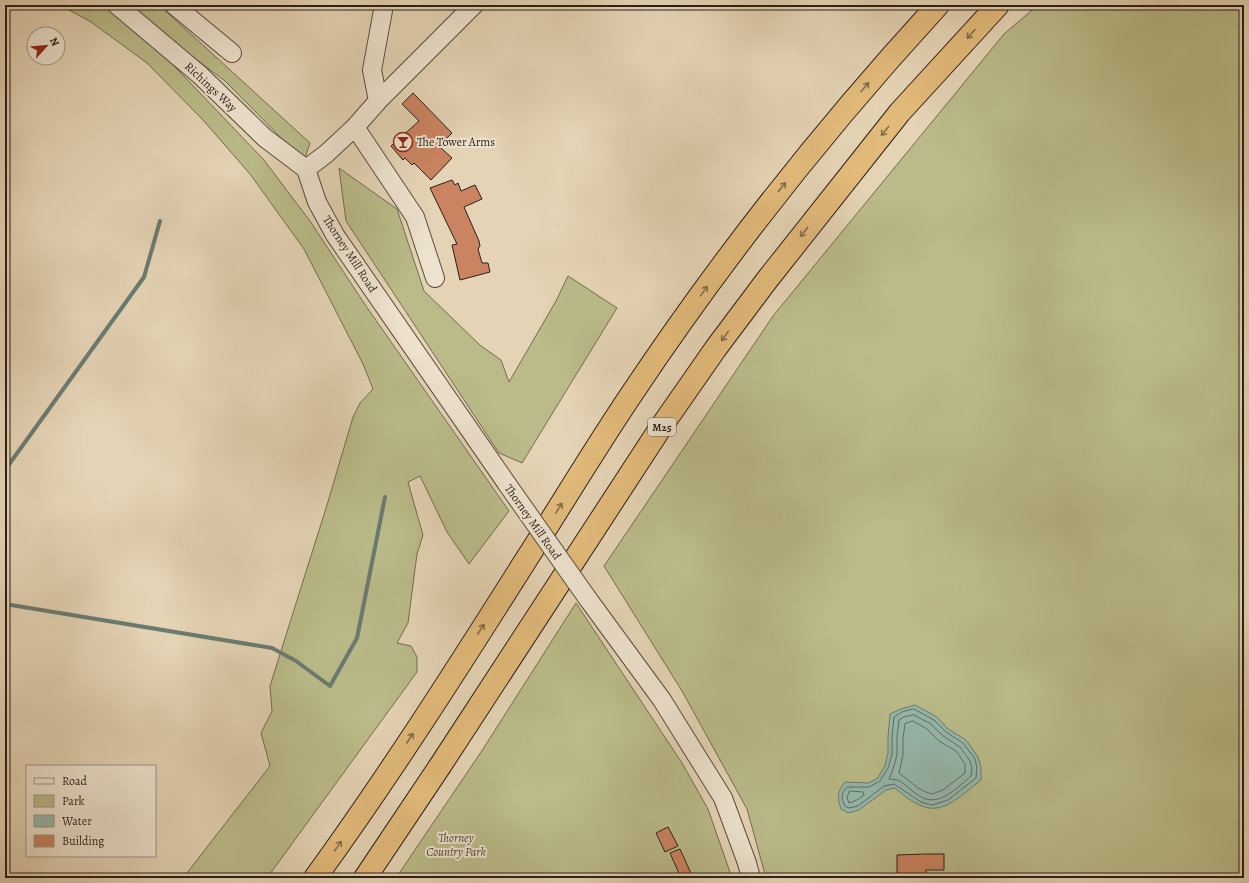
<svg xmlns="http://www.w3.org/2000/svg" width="1249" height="883" viewBox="0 0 1249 883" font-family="Alegreya,serif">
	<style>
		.green { fill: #babb89; stroke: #726d50 }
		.water { fill: #95b8ac; stroke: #6a7b71 }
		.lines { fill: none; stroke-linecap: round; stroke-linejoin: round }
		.shore { stroke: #606c62; stroke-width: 1 }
		.stream { stroke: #6a7b71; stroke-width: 4 }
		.building { fill: #ca8461; stroke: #2a1f18 }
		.minor-casing { stroke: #584c3f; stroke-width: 20 }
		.highway-casing { stroke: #2a1f18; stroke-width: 24 }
		.minor { stroke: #ede2ce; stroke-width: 18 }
		.highway { stroke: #e2ba7a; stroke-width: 22 }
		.minor-bridge-casing { stroke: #584c3f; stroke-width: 20; stroke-linecap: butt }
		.minor-bridge { stroke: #ede2ce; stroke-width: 18 }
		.oneway { stroke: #866c49 }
		.labels { text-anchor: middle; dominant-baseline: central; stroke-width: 4; stroke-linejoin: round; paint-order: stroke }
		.shield { fill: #ede2ce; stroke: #645a4f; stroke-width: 1 }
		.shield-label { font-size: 11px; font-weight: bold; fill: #2a1f18 }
		.street-label { font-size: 12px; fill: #2a1f18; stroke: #ede2ce }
		.poi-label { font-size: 12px; fill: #2a1f18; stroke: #ede2ce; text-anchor: start }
		.park-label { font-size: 12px; font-style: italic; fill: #4e4634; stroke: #ede2ce }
	</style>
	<rect width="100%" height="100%" fill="#e4d3b4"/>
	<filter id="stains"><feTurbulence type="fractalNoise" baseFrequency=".005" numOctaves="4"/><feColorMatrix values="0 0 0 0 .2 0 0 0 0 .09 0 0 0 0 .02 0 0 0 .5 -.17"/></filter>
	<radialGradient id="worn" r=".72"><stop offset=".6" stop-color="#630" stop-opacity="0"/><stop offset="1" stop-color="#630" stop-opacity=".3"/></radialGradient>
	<path class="green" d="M 60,5 L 102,5 L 119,17 L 157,48 L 264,160 L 310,221 L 366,306 L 509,511 L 469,564 L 447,532 L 420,476 L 408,482 L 423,535 L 417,554 L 408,623 L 397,643 L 411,646 L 417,657 L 417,672 L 267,878 L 183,878 L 270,766 L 261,733 L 272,711 L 270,686 L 327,505 L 353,417 L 360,403 L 373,389 L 363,364 L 304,249 L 250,174 L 203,120 L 147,63 L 91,22 Z
		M 123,5 L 159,5 L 310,143 L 304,161 L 225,81 Z
		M 1038,5 L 1244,5 L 1244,878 L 766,878 L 747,809 L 682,691 L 604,566 L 773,316 L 1004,34 Z
		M 339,168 L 397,209 L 424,291 L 481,346 L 501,360 L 509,382 L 556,301 L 568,276 L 617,308 L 522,463 L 499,453 L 346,221 Z
		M 576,603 L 682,763 L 708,809 L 732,878 L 396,878 L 483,749 Z"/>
	<path class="water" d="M 915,705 L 937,717 L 948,729 L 966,740 L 978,757 L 981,767 L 981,780 C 945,809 934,822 895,788 L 886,790 L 859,810 L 848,813 L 841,809 C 837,797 837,792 845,782 L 868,783 L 877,779 L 885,766 L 888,753 L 888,737 L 890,714 L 901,709 Z"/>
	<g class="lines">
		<path class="shore" d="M 914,709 L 934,720 L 946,732 L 963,743 L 975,759 L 977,768 L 976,778 L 948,800 L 932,805 L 921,802 L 894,784 L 884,786 L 858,806 L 849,808 L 845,806 C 841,799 841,793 847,787 L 869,787 L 880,781 L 888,768 L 892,754 L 892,737 L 894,717 L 902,712 Z
			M 914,715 L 931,724 L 943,736 L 960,747 L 970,761 L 972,768 L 971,776 C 959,786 941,806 923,798 C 914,794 908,786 900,781 C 896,779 892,780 889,779 L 893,769 L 897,755 L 897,737 L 899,720 L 904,717 Z
			M 913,721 L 927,729 L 939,741 L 956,751 L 965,764 L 965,773 L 943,790 L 932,794 L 926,792 L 918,788 L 899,773 L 903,755 L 903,738 L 905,724 Z
			M 850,791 L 863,792 L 864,795 L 855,801 L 849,803 L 847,798 Z"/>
		<path class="stream" d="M 5,470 L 144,277 L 160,221
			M 5,604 L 272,648 L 296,661 L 330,686 L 357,638 L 385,497"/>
	</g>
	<path class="building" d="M 413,93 L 452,133 L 444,141 L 445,143 L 441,148 L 452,158 L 431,180 L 414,163 L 412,165 L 405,158 L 403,160 L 391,146 L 419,121 L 402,104 Z
		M 452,180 L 455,185 L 458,183 L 461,191 L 475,185 L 482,199 L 464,207 L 479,241 L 480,246 L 478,249 L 482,263 L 488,263 L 490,272 L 460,280 L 452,245 L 457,244 L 430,188 Z
		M 668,827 L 678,846 L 665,852 L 656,833 Z
		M 680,849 L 693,878 L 681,878 L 670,853 Z
		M 925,854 L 944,854 L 944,870 L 926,870 L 926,878 L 897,878 L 897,855 Z"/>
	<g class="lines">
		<g class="minor-casing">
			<path id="minor" d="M 117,5 L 200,75 L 265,138 L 306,169
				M 174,5 L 232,53
				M 378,101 L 372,70 L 384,5
				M 355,127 L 415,217 L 435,278
				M 306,169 L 317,202 L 335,235 L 507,484
				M 306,169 L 326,154 L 355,127 L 378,101 L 474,5
				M 588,599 L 662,700 L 723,798 L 747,863 L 751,878"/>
		</g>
		<g class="highway-casing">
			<path id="highway" d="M 315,878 C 389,776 457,669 524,563 C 560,507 594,450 631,395 C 723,257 826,127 938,5
				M 365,878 L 440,766 L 661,427 L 716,348 L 767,280 L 900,112 L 998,5"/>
		</g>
		<use href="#minor" class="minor"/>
		<use href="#highway" class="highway"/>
		<g class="minor-bridge-casing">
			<path id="minor-bridge" d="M 507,484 L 588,599"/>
		</g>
		<use href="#minor-bridge" class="minor-bridge"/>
	</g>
	<defs><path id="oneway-shaft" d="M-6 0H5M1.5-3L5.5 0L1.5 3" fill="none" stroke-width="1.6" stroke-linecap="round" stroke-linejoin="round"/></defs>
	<g class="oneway">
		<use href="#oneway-shaft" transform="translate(971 34) rotate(132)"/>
		<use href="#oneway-shaft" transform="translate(865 87) rotate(-50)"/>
		<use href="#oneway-shaft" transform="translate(885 131) rotate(129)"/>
		<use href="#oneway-shaft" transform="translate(782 187) rotate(-51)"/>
		<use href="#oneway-shaft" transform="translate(804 232) rotate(128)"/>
		<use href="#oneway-shaft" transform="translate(704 291) rotate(-55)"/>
		<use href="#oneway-shaft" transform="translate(725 336) rotate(126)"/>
		<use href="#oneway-shaft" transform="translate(559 508) rotate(-58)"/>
		<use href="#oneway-shaft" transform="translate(481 629) rotate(-57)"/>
		<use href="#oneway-shaft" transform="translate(410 738) rotate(-57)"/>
		<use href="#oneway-shaft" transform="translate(338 846) rotate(-55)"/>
	</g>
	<defs>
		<g id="bar-ring" transform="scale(1)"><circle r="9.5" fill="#ede2ce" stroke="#8f2418" stroke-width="1.5"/><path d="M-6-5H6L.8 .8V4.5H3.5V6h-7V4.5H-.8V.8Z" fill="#8f2418"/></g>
	</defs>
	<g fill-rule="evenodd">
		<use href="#bar-ring" x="403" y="142"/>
	</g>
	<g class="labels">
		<rect class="shield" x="648" y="418" width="28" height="18" rx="3"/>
		<g class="shield-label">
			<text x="662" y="427">M25</text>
		</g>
		<g class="street-label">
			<text transform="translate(211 87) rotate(43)">Richings Way</text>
			<text transform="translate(350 254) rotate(57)">Thorney Mill Road</text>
			<text transform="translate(533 522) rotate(55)">Thorney Mill Road</text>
		</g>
		<g class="poi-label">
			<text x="417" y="142">The Tower Arms</text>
		</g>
		<g class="park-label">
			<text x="456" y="838">Thorney<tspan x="456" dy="14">Country Park</tspan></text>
		</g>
	</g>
	<rect width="1249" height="883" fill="none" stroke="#e4d3b4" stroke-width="20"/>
	<rect x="6" y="6" width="1237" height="871" fill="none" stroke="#2a1f18" stroke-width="2"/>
	<rect x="10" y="10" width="1229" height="863" fill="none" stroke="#2a1f18"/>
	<rect x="26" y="765" width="130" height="92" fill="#ede2ce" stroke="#9f9485"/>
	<rect x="34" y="778" width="20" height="6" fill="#ede2ce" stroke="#9f9485"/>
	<text x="62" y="785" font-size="12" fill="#2a1f18">Road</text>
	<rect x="34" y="795" width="20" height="12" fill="#babb89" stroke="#9f9485"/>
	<text x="62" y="805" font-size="12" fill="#2a1f18">Park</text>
	<rect x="34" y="815" width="20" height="12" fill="#95b8ac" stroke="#9f9485"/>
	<text x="62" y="825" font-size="12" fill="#2a1f18">Water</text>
	<rect x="34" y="835" width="20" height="12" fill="#ca8461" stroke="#9f9485"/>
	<text x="62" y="845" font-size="12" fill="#2a1f18">Building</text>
	<g transform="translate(46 46) rotate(63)"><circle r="19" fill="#ede2ce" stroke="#9f9485"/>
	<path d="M0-3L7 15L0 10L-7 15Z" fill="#8f2418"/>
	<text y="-6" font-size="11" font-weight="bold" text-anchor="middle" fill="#2a1f18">N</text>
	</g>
	<rect width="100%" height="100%" filter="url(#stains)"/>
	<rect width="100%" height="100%" fill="url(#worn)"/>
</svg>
